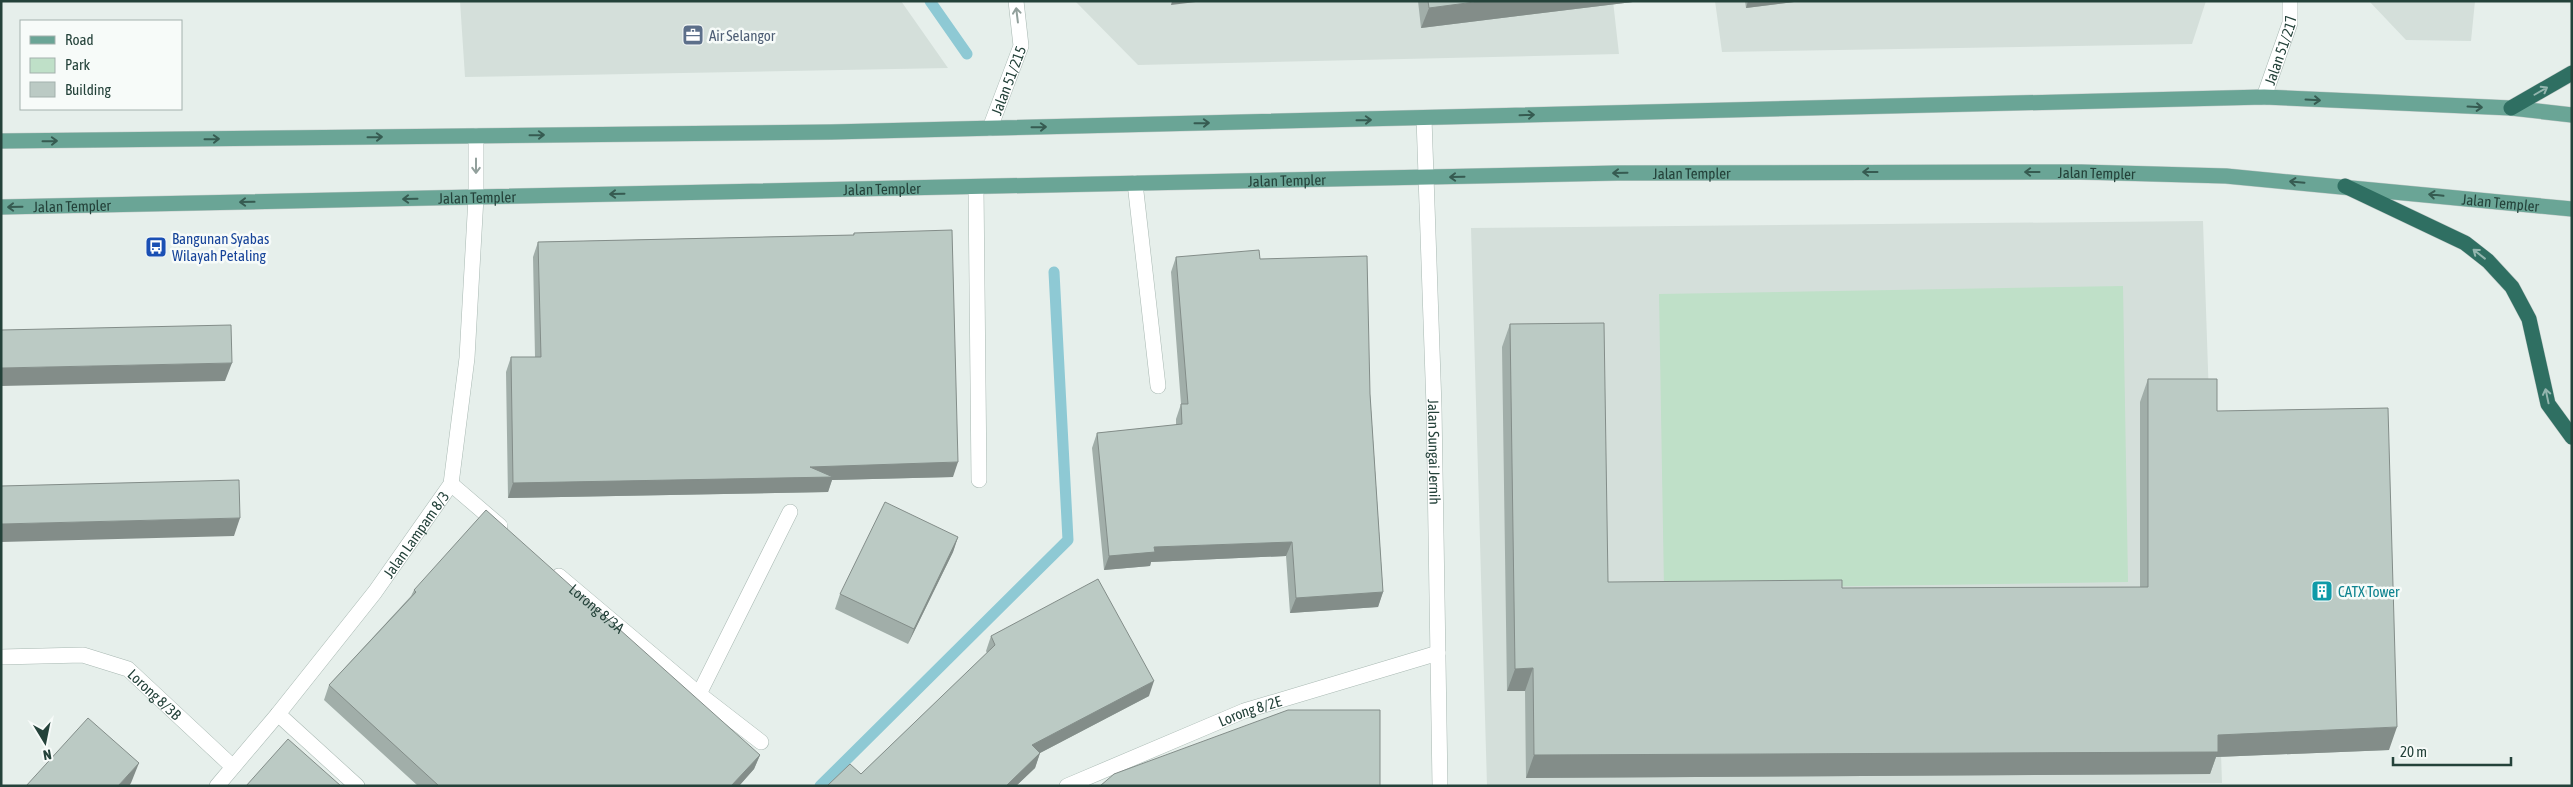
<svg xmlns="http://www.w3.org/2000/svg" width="2573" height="787" viewBox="0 0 2573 787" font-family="'Asap Condensed',sans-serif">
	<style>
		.built { fill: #d4dfda }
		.green { fill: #bfe0c8 }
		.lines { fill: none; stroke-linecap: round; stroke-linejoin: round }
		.stream { stroke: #8ec9d4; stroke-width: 11 }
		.minor-casing { stroke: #a8b8b2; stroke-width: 16 }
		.major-casing { stroke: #c2cac8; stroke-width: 16 }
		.highway-casing { stroke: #c2cac8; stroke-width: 16 }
		.minor { stroke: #fff; stroke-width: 15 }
		.major { stroke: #6aa596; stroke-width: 15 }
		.highway { stroke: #2f6f62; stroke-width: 15 }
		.wall { fill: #a1aea9 }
		.shaded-wall { fill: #838d89 }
		.building { fill: #bbcac4; stroke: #838d89 }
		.oneway { stroke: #92a09c }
		.oneway2 { stroke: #93b5ae }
		.oneway3 { stroke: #365b51 }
		.labels { text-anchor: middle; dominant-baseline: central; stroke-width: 5; stroke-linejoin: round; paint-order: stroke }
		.service-label { font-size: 15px; fill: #4e5e75; stroke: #f7fbf9; text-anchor: start }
		.street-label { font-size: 15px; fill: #24423a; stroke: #f7fbf9 }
		.transit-label { font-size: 15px; fill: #164399; stroke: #f7fbf9; text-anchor: start }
		.culture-label { font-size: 15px; fill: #0d838f; stroke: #f7fbf9; text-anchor: start }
	</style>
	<rect width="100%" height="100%" fill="#e6efeb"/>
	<path class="built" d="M 460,1 L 901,1 L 948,68 L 465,77 Z
		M 1075,1 L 1613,1 L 1619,54 L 1138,65 Z
		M 1715,1 L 2206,1 L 2192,44 L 1722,52 Z
		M 2369,1 L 2475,1 L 2471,41 L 2406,40 Z
		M 2203,221 L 2222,783 L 1487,786 L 1471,228 Z"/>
	<path class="green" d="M 2123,286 L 2128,582 L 1664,589 L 1659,294 Z"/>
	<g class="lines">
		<path class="stream" d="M 930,1 L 967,54
			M 820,786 L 1068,540 L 1054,272"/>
		<g class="minor-casing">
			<g id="minor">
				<path id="s1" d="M 2264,97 L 2290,23 L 2290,1"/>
				<path id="s2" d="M 1424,118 L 1434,407 L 1440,786"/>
				<path id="s3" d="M 990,128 L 1021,46 L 1016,1"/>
				<path d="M 1135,183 L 1158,386"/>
				<path d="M 976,187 L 979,480"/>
				<path d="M 451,484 L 500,526"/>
				<path id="s4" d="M 559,576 L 699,694 L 761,742"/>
				<path id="s5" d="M 1,657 L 83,655 L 128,669 L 233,767"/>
				<path d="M 699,694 L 790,512"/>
				<path d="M 278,714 L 357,786"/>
				<path id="s6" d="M 217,786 L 278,714 L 375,592 L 451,484 L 467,358 L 476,197 L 476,136"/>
				<path id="s7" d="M 1067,786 L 1244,711 L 1438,653"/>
			</g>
		</g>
		<g class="major-casing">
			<g id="major">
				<path d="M 1,141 L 831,132 L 2264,97 L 2511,108 L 2572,115"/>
				<path id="s8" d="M 1,207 L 1617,173 L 2081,172 L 2226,176 L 2572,209"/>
			</g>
		</g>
		<g class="highway-casing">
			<path id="highway" d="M 2511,108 L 2572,73
				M 2345,186 L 2465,243 L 2488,261 L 2512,287 L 2529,319 L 2548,404 L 2572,437"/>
		</g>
		<use href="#minor" class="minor"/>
		<use href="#major" class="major"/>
		<use href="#highway" class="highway"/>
	</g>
	<path class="wall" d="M 1418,1 L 1641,1 L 1421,28 Z
		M 1745,1 L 1802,1 L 1746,8 Z
		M 854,233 L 953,477 L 832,480 L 828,492 L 508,498 L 506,372 L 511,357 L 535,357 L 533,257 L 538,242 L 853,235 Z
		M 1176,257 L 1260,259 L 1370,394 L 1383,592 L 1378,607 L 1290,613 L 1286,556 L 1151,562 L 1150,566 L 1104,570 L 1092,448 L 1097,433 L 1176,425 L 1176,419 L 1181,404 L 1171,272 Z
		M 1510,324 L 1608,582 L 1842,588 L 2140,587 L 2140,402 L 2148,379 L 2217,411 L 2389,750 L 2216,757 L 2210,774 L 1526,778 L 1525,691 L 1507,691 L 1502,347 Z
		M 958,537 L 953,552 L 908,644 L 835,609 L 840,594 Z
		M 414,590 L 760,755 L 754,769 L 739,786 L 418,786 L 324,700 L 329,685 L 411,596 Z
		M 991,636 L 1149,696 L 1040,753 L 1035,768 L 1016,786 L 827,786 L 861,774 L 987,653 L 986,651 Z"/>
	<path class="shaded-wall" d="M 1172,1 L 1204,1 L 1171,5 Z
		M 1482,1 L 1641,1 L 1421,28 L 1429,8 Z
		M 1748,1 L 1802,1 L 1746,8 Z
		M 232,363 L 225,381 L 1,386 L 1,368 Z
		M 958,462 L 953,477 L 832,480 L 828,492 L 508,498 L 513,483 L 810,467 Z
		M 240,518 L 234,536 L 1,542 L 1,524 Z
		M 958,537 L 953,552 L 908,644 L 914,629 Z
		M 1292,542 L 1286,556 L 1151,562 L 1150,566 L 1104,570 L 1109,556 L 1154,547 Z
		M 1383,592 L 1378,607 L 1290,613 L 1296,598 Z
		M 1533,668 L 1525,691 L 1507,691 L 1515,669 Z
		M 1154,681 L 1149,696 L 1040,753 L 1035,768 L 1016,786 L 1006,786 L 1032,745 Z
		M 2397,727 L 2389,750 L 2216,757 L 2210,774 L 1526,778 L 1534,755 L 2218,735 Z
		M 760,755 L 754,769 L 739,786 L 731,786 Z
		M 139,763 L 131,783 L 129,786 L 118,786 Z"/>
	<path class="building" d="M 1428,1 L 1482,1 L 1429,8 Z
		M 952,230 L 958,462 L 810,467 L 833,477 L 513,483 L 511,357 L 541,357 L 538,242 L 854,235 L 854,233 Z
		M 1259,250 L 1260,259 L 1367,256 L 1370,394 L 1383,592 L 1296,598 L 1292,542 L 1154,547 L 1155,552 L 1109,556 L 1097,433 L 1182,424 L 1181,404 L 1188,404 L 1176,257 Z
		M 1604,323 L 1608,582 L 1842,580 L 1842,588 L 2148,587 L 2148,379 L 2217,379 L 2217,411 L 2388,408 L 2397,727 L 2218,735 L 2218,752 L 1534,755 L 1533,668 L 1515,669 L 1510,324 Z
		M 231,325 L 232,363 L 1,368 L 1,330 Z
		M 239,480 L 240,518 L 1,524 L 1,486 Z
		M 885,502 L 958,537 L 914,629 L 840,594 Z
		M 486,510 L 760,755 L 731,786 L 439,786 L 329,685 L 416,592 L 414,590 Z
		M 1098,579 L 1154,681 L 1032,745 L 1040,753 L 1006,786 L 827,786 L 850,764 L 861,774 L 995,645 L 991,636 Z
		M 1288,710 L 1380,710 L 1380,786 L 1100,786 L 1114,774 Z
		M 88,718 L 139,763 L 118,786 L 26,786 Z
		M 288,739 L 341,786 L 246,786 Z"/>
	<defs><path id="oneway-shaft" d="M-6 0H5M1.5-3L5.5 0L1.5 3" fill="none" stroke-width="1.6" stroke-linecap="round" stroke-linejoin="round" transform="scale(1.25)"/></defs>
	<g class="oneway">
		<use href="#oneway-shaft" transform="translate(1017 15) rotate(-97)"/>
		<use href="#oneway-shaft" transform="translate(476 166) rotate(90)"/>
	</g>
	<g class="oneway2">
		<use href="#oneway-shaft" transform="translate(2541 91) rotate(-30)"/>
		<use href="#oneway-shaft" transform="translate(2479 254) rotate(-142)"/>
		<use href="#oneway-shaft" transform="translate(2547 396) rotate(-102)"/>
	</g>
	<g class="oneway3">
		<use href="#oneway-shaft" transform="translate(2313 100) rotate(3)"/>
		<use href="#oneway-shaft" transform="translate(2475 107) rotate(3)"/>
		<use href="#oneway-shaft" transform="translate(1527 115) rotate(-2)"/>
		<use href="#oneway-shaft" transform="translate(1364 120) rotate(-1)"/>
		<use href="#oneway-shaft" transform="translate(1202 123) rotate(-1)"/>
		<use href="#oneway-shaft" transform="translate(1039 127) rotate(-1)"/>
		<use href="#oneway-shaft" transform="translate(537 135) rotate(-1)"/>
		<use href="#oneway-shaft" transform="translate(375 137) rotate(-1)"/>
		<use href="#oneway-shaft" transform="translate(212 139) rotate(-1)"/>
		<use href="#oneway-shaft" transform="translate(50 141) rotate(-1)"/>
		<use href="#oneway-shaft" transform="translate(1870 172) rotate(180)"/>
		<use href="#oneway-shaft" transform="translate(2032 172) rotate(180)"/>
		<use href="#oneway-shaft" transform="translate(1620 173) rotate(179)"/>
		<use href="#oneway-shaft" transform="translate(1457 177) rotate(179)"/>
		<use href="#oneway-shaft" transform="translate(2297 182) rotate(-175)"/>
		<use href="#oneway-shaft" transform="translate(617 194) rotate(179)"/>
		<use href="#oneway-shaft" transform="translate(2436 195) rotate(-174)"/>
		<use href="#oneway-shaft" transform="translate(410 199) rotate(179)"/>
		<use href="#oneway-shaft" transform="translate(247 202) rotate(179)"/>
		<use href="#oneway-shaft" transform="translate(15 207) rotate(179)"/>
	</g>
	<defs>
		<g id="office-square" transform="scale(1.125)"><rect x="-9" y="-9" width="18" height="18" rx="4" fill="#5c6f8a" stroke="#f7fbf9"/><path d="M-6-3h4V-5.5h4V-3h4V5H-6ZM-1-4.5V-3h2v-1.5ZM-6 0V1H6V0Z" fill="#fff"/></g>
		<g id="bus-square" transform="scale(1.125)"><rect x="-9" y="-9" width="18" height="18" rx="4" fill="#1a4fb4" stroke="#f7fbf9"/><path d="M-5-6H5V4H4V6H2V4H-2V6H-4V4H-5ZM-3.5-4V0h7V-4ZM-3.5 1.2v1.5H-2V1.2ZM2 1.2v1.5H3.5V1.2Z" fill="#fff"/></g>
		<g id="building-square" transform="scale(1.125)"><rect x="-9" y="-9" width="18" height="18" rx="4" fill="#0f9aa8" stroke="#f7fbf9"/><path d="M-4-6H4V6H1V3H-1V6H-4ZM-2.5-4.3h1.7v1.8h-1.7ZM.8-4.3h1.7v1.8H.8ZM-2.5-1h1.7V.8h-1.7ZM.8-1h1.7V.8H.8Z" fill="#fff"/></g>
	</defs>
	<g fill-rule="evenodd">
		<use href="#office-square" x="693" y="35"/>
		<use href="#bus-square" x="156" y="247"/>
		<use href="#building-square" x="2322" y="591"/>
	</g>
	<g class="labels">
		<g class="service-label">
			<text x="709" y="35">Air Selangor</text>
		</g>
		<g class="street-label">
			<text stroke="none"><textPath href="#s1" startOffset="50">Jalan 51/217</textPath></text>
			<text stroke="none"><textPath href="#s3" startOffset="51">Jalan 51/215</textPath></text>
			<text stroke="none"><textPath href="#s8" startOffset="1691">Jalan Templer</textPath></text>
			<text stroke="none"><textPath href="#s8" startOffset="2096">Jalan Templer</textPath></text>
			<text stroke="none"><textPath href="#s8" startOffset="1286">Jalan Templer</textPath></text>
			<text stroke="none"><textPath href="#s8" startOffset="881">Jalan Templer</textPath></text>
			<text stroke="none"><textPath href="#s8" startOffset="476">Jalan Templer</textPath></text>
			<text stroke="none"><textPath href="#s8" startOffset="2501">Jalan Templer</textPath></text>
			<text stroke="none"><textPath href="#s8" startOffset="71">Jalan Templer</textPath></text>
			<text stroke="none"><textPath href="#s2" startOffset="334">Jalan Sungai Jernih</textPath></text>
			<text stroke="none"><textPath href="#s6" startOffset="321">Jalan Lampam 8/3</textPath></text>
			<text stroke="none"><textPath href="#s4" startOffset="50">Lorong 8/3A</textPath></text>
			<text stroke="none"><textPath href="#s5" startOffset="166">Lorong 8/3B</textPath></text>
			<text stroke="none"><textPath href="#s7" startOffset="198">Lorong 8/2E</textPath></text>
		</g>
		<g class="transit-label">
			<text x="172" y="238">Bangunan Syabas<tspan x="172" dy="17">Wilayah Petaling</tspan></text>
		</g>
		<g class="culture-label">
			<text x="2338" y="591">CATX Tower</text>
		</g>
	</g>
	<rect width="2573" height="787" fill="none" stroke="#24423a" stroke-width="5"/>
	<rect x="20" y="20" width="162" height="90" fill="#f7fbf9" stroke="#a3b1ad"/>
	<rect x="30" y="36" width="25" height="8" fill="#6aa596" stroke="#a3b1ad"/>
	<text x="65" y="45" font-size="15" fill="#24423a">Road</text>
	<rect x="30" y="58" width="25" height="15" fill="#bfe0c8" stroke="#a3b1ad"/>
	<text x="65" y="70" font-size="15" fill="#24423a">Park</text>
	<rect x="30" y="82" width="25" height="15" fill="#bbcac4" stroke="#a3b1ad"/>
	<text x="65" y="95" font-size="15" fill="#24423a">Building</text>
	<g transform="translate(45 742) rotate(170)" stroke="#f7fbf9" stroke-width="4" paint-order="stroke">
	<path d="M0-4L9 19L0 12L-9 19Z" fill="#24423a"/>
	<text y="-8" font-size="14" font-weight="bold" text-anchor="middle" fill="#24423a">N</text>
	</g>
	<path d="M2393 757v8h118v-8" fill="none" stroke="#24423a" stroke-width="2.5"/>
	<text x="2400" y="757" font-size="15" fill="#24423a" stroke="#f7fbf9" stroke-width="4" paint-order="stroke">20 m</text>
</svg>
